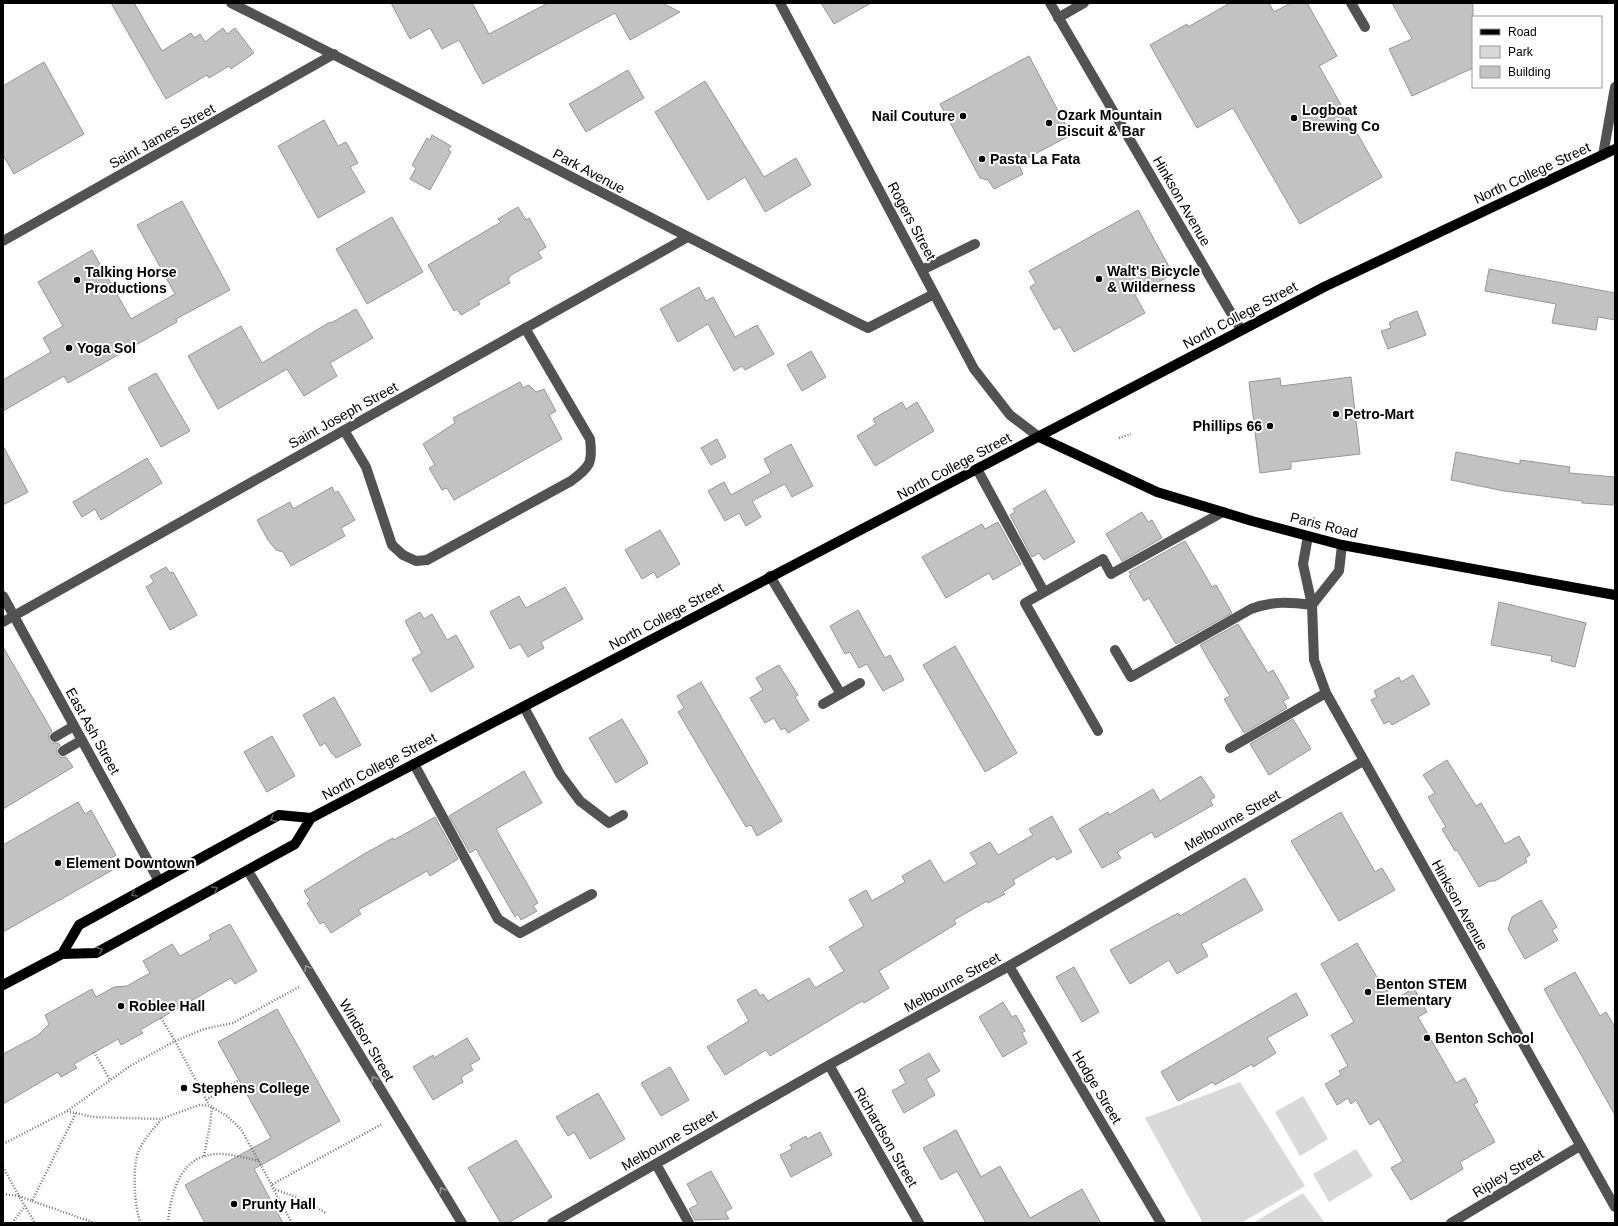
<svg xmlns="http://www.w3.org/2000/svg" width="1618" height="1226" viewBox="0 0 1618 1226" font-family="Arial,sans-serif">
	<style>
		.green { fill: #d9d9d9 }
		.building { fill: #c2c2c2; stroke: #969696 }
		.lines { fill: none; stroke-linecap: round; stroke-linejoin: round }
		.path { stroke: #747474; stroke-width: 2.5; stroke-dasharray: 1 2; stroke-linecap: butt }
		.minor { stroke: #525252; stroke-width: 10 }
		.major { stroke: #000; stroke-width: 10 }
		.oneway { stroke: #595959 }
		.oneway2 { stroke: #979797 }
		.poi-dot { fill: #000; stroke: #fff; stroke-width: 1.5 }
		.labels { text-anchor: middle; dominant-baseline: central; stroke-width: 4; stroke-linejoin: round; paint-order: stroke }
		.poi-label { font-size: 14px; font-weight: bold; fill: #000; stroke: #fff; text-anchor: start }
		.street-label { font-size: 14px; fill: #000; stroke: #fff }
	</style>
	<rect width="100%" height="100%" fill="#fff"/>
	<path class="green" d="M 1240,1082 L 1305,1186 L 1241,1223 L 1203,1223 L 1145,1118 Z
		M 1303,1096 L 1328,1139 L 1300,1156 L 1275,1112 Z
		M 1356,1149 L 1373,1176 L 1329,1202 L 1313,1174 Z
		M 1303,1193 L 1325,1223 L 1253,1223 Z"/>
	<path class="building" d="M 111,3 L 134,3 L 162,51 L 191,33 L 194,38 L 200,34 L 205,42 L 223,28 L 227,34 L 235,28 L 254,53 L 231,69 L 229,66 L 209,78 L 207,75 L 166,99 Z
		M 391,3 L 472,3 L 489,34 L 548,3 L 662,3 L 680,12 L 630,40 L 615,13 L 483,84 L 459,40 L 442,49 L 430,28 L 410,39 Z
		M 821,3 L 871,3 L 834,24 Z
		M 1230,3 L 1269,3 L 1274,12 L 1291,3 L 1307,3 L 1337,56 L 1319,66 L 1382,177 L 1300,224 L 1233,108 L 1197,128 L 1150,45 L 1187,24 L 1188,27 Z
		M 1392,3 L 1473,3 L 1473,68 L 1412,96 L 1389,49 L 1412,39 Z
		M 1029,56 L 1071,135 L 1018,163 L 1023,174 L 994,189 L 988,180 L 980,178 L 940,104 Z
		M 44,62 L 84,134 L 14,174 L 3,155 L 3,86 Z
		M 628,70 L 644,98 L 586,132 L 569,104 Z
		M 705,81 L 764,177 L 796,158 L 811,185 L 765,212 L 745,177 L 708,200 L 655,112 Z
		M 324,120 L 338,146 L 346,142 L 358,163 L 350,167 L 365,192 L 318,218 L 278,146 Z
		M 432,135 L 451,146 L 448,150 L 451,152 L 430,190 L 410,179 L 416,168 L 412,165 L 427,138 L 430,140 Z
		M 182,201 L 230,290 L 176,319 L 177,322 L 68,383 L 64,376 L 3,411 L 3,380 L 51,352 L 43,338 L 63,326 L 38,282 L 92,250 L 131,319 L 175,294 L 137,225 Z
		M 518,207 L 526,220 L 529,218 L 546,247 L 538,252 L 542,258 L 511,275 L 508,279 L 510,283 L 478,301 L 480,304 L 461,315 L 457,309 L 454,311 L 428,265 L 501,222 L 498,219 Z
		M 1138,210 L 1173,274 L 1135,295 L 1145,313 L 1074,352 L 1060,327 L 1054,330 L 1030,287 L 1036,283 L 1029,271 Z
		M 392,217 L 423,272 L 367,304 L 336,249 Z
		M 1489,269 L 1615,293 L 1615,320 L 1598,317 L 1596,330 L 1552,323 L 1556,304 L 1485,291 Z
		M 699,287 L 706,301 L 713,297 L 735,337 L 757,325 L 774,354 L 745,370 L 742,366 L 734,371 L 708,324 L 678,342 L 660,309 Z
		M 356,309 L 373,338 L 330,363 L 337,376 L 304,396 L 287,369 L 218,409 L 188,356 L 241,326 L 262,363 L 330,322 L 331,323 Z
		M 1417,311 L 1426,335 L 1388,349 L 1381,331 L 1391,328 L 1389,323 L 1395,319 Z
		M 811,351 L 826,377 L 802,391 L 787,365 Z
		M 156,373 L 190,431 L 161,447 L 128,388 Z
		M 1351,377 L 1360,454 L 1291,462 L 1291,469 L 1260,473 L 1249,382 L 1280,378 L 1281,386 Z
		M 520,382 L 523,388 L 529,385 L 536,392 L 544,389 L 556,411 L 549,415 L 562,439 L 454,500 L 447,488 L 442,490 L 429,468 L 435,465 L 423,444 L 455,423 L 453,418 Z
		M 902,402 L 906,409 L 917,402 L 934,431 L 875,466 L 857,436 L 876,424 L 873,419 Z
		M 717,439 L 726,457 L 711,465 L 701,448 Z
		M 791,444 L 813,486 L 792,497 L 785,484 L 752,501 L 761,517 L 746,526 L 739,513 L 725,521 L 708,491 L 724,482 L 731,495 L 771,473 L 764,459 Z
		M 3,446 L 28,492 L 3,505 Z
		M 1456,452 L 1520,464 L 1520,460 L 1570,467 L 1569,473 L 1615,477 L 1615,501 L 1613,505 L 1582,503 L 1582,501 L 1504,491 L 1451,480 Z
		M 147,458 L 162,483 L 101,520 L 95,509 L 82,517 L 73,502 Z
		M 332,487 L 335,493 L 338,491 L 355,520 L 341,528 L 345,536 L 291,566 L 283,552 L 276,550 L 268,540 L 257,520 L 290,502 L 293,509 Z
		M 1045,490 L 1075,542 L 1044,560 L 1039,553 L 1032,557 L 1010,515 L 1015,512 L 1013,509 Z
		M 1142,512 L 1148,522 L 1152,520 L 1162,538 L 1122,561 L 1106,534 Z
		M 998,522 L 1021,564 L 993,580 L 989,573 L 946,598 L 922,557 L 982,524 L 985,529 Z
		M 660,530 L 680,564 L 657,578 L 654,572 L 642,579 L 625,550 Z
		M 1185,541 L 1212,587 L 1216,585 L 1232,613 L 1176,644 L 1149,598 L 1144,601 L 1129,576 L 1131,575 L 1129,572 Z
		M 166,567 L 170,573 L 173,572 L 197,615 L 170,630 L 146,587 L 154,582 L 150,576 Z
		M 565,587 L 583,619 L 541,642 L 544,648 L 528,657 L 520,644 L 510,649 L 490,612 L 519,596 L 526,608 Z
		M 1499,602 L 1586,623 L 1575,667 L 1551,661 L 1552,656 L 1491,645 Z
		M 858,610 L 885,658 L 890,655 L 904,680 L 883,691 L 867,664 L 859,668 L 850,652 L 845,654 L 830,626 Z
		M 420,612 L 424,619 L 432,614 L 447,640 L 456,635 L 474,667 L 431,692 L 412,659 L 422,653 L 405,621 Z
		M 1238,624 L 1268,673 L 1273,670 L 1289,698 L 1283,701 L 1287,708 L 1244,733 L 1224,699 L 1230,696 L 1200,645 Z
		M 955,646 L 1017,753 L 985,772 L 923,665 Z
		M 3,647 L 52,731 L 49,734 L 49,740 L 52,743 L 58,743 L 60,745 L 57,748 L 57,754 L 60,757 L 66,757 L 73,767 L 3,809 Z
		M 779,665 L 798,695 L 795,697 L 809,720 L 788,733 L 785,728 L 781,730 L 774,718 L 765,723 L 750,698 L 763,690 L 756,678 Z
		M 1413,675 L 1430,704 L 1392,725 L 1389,721 L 1384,724 L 1371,700 L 1377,697 L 1374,691 L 1399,677 L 1401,682 Z
		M 701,682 L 782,821 L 757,836 L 751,825 L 746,827 L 678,712 L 684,708 L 677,696 Z
		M 334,697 L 361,745 L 336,758 L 333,754 L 332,754 L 325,743 L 320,746 L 303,715 Z
		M 622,719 L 648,763 L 616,783 L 589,738 Z
		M 1293,719 L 1311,749 L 1269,775 L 1250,744 Z
		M 272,736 L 295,776 L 267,792 L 244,752 Z
		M 1447,760 L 1476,806 L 1481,803 L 1505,844 L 1519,836 L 1530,855 L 1525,858 L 1527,862 L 1495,881 L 1490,881 L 1479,887 L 1457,850 L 1455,851 L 1442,829 L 1446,827 L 1428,797 L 1435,793 L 1423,775 Z
		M 524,771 L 542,803 L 496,829 L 538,903 L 533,906 L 537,911 L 521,920 L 518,914 L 515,917 L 476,849 L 470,853 L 449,816 Z
		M 1201,776 L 1215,797 L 1210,800 L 1213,805 L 1155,838 L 1152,832 L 1117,852 L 1121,858 L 1102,868 L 1079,829 L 1108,812 L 1109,815 L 1153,789 L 1160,801 Z
		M 78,802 L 85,814 L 91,810 L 116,855 L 111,858 L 116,868 L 3,932 L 3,845 Z
		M 1341,812 L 1375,872 L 1382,868 L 1395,890 L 1339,921 L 1291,841 Z
		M 1052,816 L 1072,852 L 1057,860 L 1054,856 L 1013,880 L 1015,884 L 1003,892 L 1005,894 L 988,903 L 987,901 L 954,920 L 956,924 L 879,971 L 889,988 L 864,1003 L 862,1001 L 770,1056 L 766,1050 L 725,1075 L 707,1047 L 749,1021 L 737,1000 L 756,989 L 760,996 L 763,994 L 768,1001 L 809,978 L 815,988 L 844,971 L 829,947 L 864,926 L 849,900 L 866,890 L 872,901 L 905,882 L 902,876 L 930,860 L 944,883 L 977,864 L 970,853 L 990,842 L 998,855 L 1033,835 L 1029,829 Z
		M 435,817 L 458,859 L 430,876 L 427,871 L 358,910 L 361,914 L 331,933 L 324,922 L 320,924 L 307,903 L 310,901 L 304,891 L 364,854 L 393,838 L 394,840 Z
		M 1245,878 L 1263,910 L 1201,944 L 1208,956 L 1177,974 L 1169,960 L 1130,984 L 1110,950 L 1178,913 L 1180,916 Z
		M 1541,900 L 1557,927 L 1552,930 L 1558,940 L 1525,959 L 1508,929 L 1512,917 Z
		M 230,924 L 257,971 L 235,984 L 231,978 L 140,1030 L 143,1033 L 121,1045 L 118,1039 L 74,1064 L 77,1068 L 61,1077 L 58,1072 L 3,1104 L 3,1054 L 37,1036 L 49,1024 L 45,1015 L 92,989 L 96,997 L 114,987 L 127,986 L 150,973 L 143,961 L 172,944 L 180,956 L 211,939 L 209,935 Z
		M 1357,943 L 1381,984 L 1383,983 L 1392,1001 L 1414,988 L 1427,1012 L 1418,1017 L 1456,1083 L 1465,1078 L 1478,1102 L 1474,1104 L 1495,1142 L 1460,1162 L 1463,1169 L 1411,1200 L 1391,1168 L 1403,1161 L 1379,1119 L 1370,1125 L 1356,1100 L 1351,1104 L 1348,1098 L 1337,1105 L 1325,1084 L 1341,1075 L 1339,1071 L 1348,1066 L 1331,1035 L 1354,1022 L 1321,964 Z
		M 1074,967 L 1099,1012 L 1082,1022 L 1056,977 Z
		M 1575,972 L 1600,1016 L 1606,1012 L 1615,1027 L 1615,1115 L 1544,989 Z
		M 1296,993 L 1308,1015 L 1267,1038 L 1276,1053 L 1253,1067 L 1252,1064 L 1215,1085 L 1213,1082 L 1178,1101 L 1161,1072 Z
		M 1003,1002 L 1012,1017 L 1016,1015 L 1025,1031 L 1022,1033 L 1027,1043 L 1003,1057 L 979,1017 Z
		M 277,1009 L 340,1121 L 254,1169 L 283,1223 L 205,1223 L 185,1185 L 271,1138 L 218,1042 Z
		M 467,1038 L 480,1059 L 470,1065 L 473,1070 L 461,1077 L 463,1082 L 433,1100 L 413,1067 L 433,1055 L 434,1058 Z
		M 929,1053 L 940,1071 L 926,1079 L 935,1095 L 904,1113 L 892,1091 L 906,1083 L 899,1070 Z
		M 670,1067 L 689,1100 L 661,1116 L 641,1083 Z
		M 598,1093 L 625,1139 L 590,1159 L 574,1132 L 568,1136 L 556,1117 Z
		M 956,1130 L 981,1177 L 1000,1166 L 1030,1218 L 1082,1189 L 1101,1223 L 986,1223 L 957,1171 L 941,1180 L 923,1148 Z
		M 820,1132 L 832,1155 L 791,1177 L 780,1155 L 792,1149 L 790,1145 L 806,1136 L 807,1139 Z
		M 516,1140 L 552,1197 L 508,1223 L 501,1223 L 468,1168 Z
		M 711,1171 L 732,1208 L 725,1212 L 729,1219 L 695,1220 L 689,1209 L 698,1204 L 687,1184 Z"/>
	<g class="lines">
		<path class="path" d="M 1119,438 L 1131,434
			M 161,1018 L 175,1041 L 204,1029 L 233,1023 L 299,987
			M 94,1052 L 110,1080
			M 206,1100 L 239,1080
			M 67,1111 L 93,1117 L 161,1119 L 199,1105 L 210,1106 L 227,1116 L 241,1129 L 274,1189 L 296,1197 L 326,1213
			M 3,1144 L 67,1111 L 130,1066 L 175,1041 L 209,1105
			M 204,1156 L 210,1125 L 212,1107
			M 3,1167 L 19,1196 L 32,1201 L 76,1113
			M 3,1194 L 19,1196 L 35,1223
			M 32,1201 L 95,1223
			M 12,1223 L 25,1206
			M 141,1223 C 134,1209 132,1164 139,1150 C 144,1139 153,1129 161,1120
			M 168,1223 C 171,1191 181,1152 222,1154 C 235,1155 247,1158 259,1161
			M 292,1223 L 271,1185 L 382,1124"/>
		<path class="minor" d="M 231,3 C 444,109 655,222 868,328 L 934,294
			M 780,3 L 974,369 L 1010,415 L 1039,437
			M 1050,3 L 1241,330
			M 1351,3 L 1365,27
			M 1058,18 L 1084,3
			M 1603,155 L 1615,87
			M 3,241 L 334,54
			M 922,270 L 975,244
			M 344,430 L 366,467 L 392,545 L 403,555 L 416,561 L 427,560 L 571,481 C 590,467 593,463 590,439 L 525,328
			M 977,469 L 1044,592
			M 1342,545 L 1339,571 L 1312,605 L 1314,660 L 1326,693 L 1615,1207
			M 770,576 L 841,694
			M 3,596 L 159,881
			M 3,622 L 686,238
			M 1115,650 L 1131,677 L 1251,609 C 1272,601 1289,602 1312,605 L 1303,564 L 1308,536
			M 823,704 L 860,683
			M 524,707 L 560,774 L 580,801 L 609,823 L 623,815
			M 1098,731 L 1025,603 L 1103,559 L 1111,574 L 1223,512
			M 55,737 L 74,726
			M 1230,748 L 1326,693
			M 63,751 L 82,740
			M 414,764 L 498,919 L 520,933 L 592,894
			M 248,871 L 462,1223
			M 1009,966 L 1161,1223
			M 829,1065 L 919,1223
			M 656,1164 L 689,1223
			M 552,1223 L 829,1065 L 1009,966 L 1363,761
			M 1451,1223 L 1580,1146"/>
		<path class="major" d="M 1039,437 L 1157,492 L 1252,521 L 1342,545 L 1615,595
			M 62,954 L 79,925 L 279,815 L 311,818
			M 3,985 L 62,954 L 96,953 L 295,844 L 311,818 L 1324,287 L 1615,149"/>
	</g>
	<defs><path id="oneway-chevron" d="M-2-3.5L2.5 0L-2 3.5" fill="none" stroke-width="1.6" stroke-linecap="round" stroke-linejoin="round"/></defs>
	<g class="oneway">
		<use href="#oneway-chevron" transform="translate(273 819) rotate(151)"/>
		<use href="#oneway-chevron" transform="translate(215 889) rotate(-28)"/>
		<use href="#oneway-chevron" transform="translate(134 894) rotate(151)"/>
		<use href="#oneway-chevron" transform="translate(100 950) rotate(-24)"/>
	</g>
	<g class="oneway2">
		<use href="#oneway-chevron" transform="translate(307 968) rotate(-121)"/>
		<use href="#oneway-chevron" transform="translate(374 1079) rotate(-121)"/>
		<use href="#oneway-chevron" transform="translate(442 1190) rotate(-121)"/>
	</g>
	<g class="poi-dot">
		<circle cx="963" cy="116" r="4"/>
		<circle cx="1294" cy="118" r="4"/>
		<circle cx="1049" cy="123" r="4"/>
		<circle cx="982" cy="159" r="4"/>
		<circle cx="1099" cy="279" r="4"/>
		<circle cx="77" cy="280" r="4"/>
		<circle cx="69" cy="348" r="4"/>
		<circle cx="1336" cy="414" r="4"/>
		<circle cx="1270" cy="426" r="4"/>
		<circle cx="58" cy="863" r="4"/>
		<circle cx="1368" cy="992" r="4"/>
		<circle cx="121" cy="1006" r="4"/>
		<circle cx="1427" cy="1038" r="4"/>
		<circle cx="184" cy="1088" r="4"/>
		<circle cx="234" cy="1204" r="4"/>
	</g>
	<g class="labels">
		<g class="poi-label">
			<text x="1302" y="110">Logboat<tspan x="1302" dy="16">Brewing Co</tspan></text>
			<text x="1057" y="115">Ozark Mountain<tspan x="1057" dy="16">Biscuit &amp; Bar</tspan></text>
			<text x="955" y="116" text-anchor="end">Nail Couture</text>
			<text x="990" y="159">Pasta La Fata</text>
			<text x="1107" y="271">Walt's Bicycle<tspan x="1107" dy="16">&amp; Wilderness</tspan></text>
			<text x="85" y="272">Talking Horse<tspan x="85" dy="16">Productions</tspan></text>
			<text x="77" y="348">Yoga Sol</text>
			<text x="1344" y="414">Petro-Mart</text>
			<text x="1262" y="426" text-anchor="end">Phillips 66</text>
			<text x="66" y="863">Element Downtown</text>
			<text x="1376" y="984">Benton STEM<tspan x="1376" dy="16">Elementary</tspan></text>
			<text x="129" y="1006">Roblee Hall</text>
			<text x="1435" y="1038">Benton School</text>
			<text x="192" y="1088">Stephens College</text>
			<text x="242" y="1204">Prunty Hall</text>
		</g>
		<g class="street-label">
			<text transform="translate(162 136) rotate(-29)">Saint James Street</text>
			<text transform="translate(589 171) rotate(28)">Park Avenue</text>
			<text transform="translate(1532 173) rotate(-25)">North College Street</text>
			<text transform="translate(1182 201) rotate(60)">Hinkson Avenue</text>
			<text transform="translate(912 221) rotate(62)">Rogers Street</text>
			<text transform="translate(1240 315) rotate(-28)">North College Street</text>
			<text transform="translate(343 415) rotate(-29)">Saint Joseph Street</text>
			<text transform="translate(954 466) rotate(-28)">North College Street</text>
			<text transform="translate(1324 525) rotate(14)">Paris Road</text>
			<text transform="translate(666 616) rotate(-28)">North College Street</text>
			<text transform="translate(93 731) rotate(61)">East Ash Street</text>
			<text transform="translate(379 766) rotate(-28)">North College Street</text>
			<text transform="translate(1232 820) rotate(-30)">Melbourne Street</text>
			<text transform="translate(1460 905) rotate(61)">Hinkson Avenue</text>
			<text transform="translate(952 982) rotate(-29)">Melbourne Street</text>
			<text transform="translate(367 1040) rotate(59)">Windsor Street</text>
			<text transform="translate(1097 1087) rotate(59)">Hodge Street</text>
			<text transform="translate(886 1137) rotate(60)">Richardson Street</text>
			<text transform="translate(669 1140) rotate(-30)">Melbourne Street</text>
			<text transform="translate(1508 1173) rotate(-31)">Ripley Street</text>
		</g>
	</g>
	<rect width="1618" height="1226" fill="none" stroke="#000000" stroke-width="8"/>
	<rect x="1472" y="16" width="130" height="72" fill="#ffffff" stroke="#999999"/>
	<rect x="1480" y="29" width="20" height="6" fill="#000000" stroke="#999999"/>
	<text x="1508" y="36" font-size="12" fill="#000000">Road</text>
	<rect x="1480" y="46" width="20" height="12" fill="#d9d9d9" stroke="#999999"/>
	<text x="1508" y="56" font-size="12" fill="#000000">Park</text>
	<rect x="1480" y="66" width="20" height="12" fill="#c2c2c2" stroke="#999999"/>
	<text x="1508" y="76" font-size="12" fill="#000000">Building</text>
</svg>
